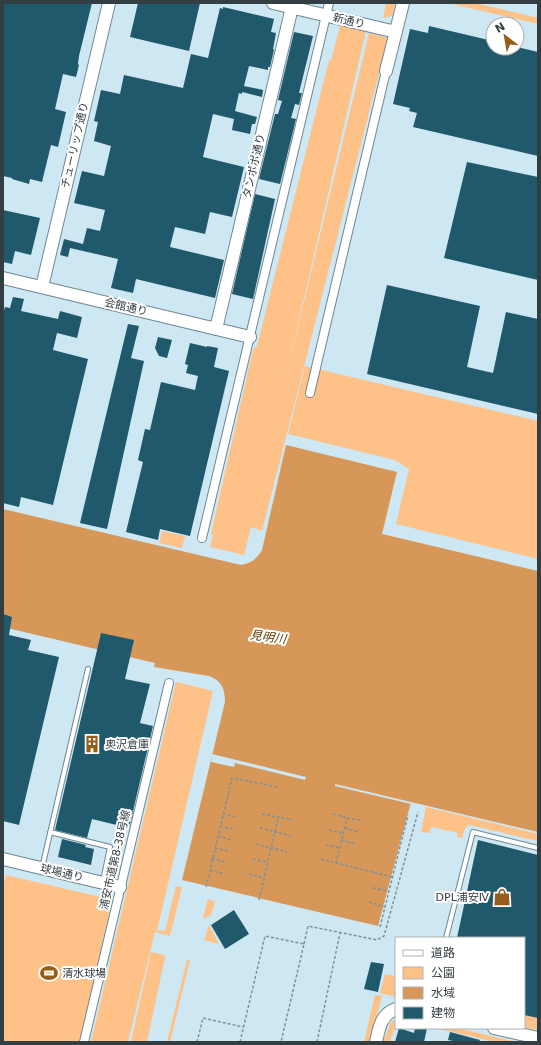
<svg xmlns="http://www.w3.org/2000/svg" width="541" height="1045" viewBox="0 0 541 1045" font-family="'DejaVu Sans','Noto Sans JP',sans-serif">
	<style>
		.green { fill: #fec187 }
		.water { fill: #d79758 }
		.pier { fill: #cde7f3 }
		.building { fill: #20586c }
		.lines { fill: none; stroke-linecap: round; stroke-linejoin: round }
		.lane-casing { stroke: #6f8792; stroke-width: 6 }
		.street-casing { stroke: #6f8792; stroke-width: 10 }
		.secondary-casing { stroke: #6f8792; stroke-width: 14 }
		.path { stroke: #7e9098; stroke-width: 1.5; stroke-dasharray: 3 2; stroke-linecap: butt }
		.lane { stroke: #fff; stroke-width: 4 }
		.street { stroke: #fff; stroke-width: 8 }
		.secondary { stroke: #fff; stroke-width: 12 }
		.labels { text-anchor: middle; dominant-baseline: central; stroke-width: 4; stroke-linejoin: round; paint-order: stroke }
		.street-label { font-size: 11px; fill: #333e42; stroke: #fff }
		.poi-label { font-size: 11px; fill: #333e42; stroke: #fff; text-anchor: start }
		.water-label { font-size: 12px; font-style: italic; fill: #623703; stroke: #fff }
	</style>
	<rect width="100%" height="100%" fill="#cde7f3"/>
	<path class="green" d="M 386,3 L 395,3 L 392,16 L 383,18 Z
		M 448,3 L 475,3 L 538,18 L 538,24 Z
		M 340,25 L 345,26 L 345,25 L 366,31 L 285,380 L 369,33 L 388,38 L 262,531 L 251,527 L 244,555 L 210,547 L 213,535 L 211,534 L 253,350 L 257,346 L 329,60 L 331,61 Z
		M 305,366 L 538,421 L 538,559 L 396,524 L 409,469 L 395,460 L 288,434 Z
		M 162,531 L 185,536 L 182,548 L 159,543 Z
		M 176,682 L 213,691 L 157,931 L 160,930 L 165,931 L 176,886 L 182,887 L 170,936 L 155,932 L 128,1042 L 91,1042 Z
		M 426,807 L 538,834 L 538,841 L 470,825 C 464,826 464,833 462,838 L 457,837 L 458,833 L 432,827 L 429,833 L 421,832 Z
		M 6,875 L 109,899 L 111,904 L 80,1042 L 3,1042 L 3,887 Z
		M 208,899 L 215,902 L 211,915 L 205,918 L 203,918 Z
		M 209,925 L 219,944 L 204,940 Z
		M 151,952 L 165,955 L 165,957 L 147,1042 L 131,1042 Z
		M 187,960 L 190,960 L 170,1042 L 167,1042 Z
		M 385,974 L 396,976 L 396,997 L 380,993 Z
		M 375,995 L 382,996 L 370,1042 L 364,1042 Z
		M 524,1015 L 538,1018 L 538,1030 L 524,1027 Z
		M 396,1019 C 396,1029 392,1033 390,1042 L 383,1042 L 391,1022 Z
		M 435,1028 L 458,1028 L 516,1042 L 496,1042 Z"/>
	<path class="water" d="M 286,445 L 397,472 L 382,534 L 538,571 L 538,832 L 411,802 L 378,926 L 182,880 L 225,702 C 225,689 222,681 209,676 L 154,667 L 155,663 L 3,627 L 3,509 L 241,565 C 251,563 257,559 262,550 Z"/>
	<path class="pier" d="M 212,754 L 306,777 L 305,780 L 235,763 L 234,767 L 211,762 Z
		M 335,784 L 411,802 L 411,804 L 335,786 Z"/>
	<path class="building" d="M 3,3 L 92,3 L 79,56 L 78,64 L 79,65 L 76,77 L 63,74 L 55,109 L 66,112 L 58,147 L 51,145 L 42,182 L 30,179 L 29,184 L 12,179 L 12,178 L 3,176 Z
		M 138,3 L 200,3 L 189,51 L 130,37 Z
		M 223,7 L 274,19 L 271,32 L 276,33 L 273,49 L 274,50 L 270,67 L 268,67 L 268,70 L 249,66 L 244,86 L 263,90 L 262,97 L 242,92 L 242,94 L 239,93 L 235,111 L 257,117 L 255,124 L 252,124 L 250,134 L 232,130 L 234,119 L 213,114 L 203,157 L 244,167 L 232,217 L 210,212 L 205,234 L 175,227 L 170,247 L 224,260 L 215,298 L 136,279 L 133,293 L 111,288 L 118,259 L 70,248 L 68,257 L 60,255 L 64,239 L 83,244 L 87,228 L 100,231 L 105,210 L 74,203 L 82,171 L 104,176 L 111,146 L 94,141 L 98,122 L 94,121 L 101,90 L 120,94 L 124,75 L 183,88 L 191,54 L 208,58 L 220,8 L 223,9 Z
		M 429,26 L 493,41 L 493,48 L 517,48 L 517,47 L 538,52 L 538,156 L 413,127 L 417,113 L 409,111 L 410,108 L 393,104 L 410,29 L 428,33 Z
		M 294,32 L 313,36 L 299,93 L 302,93 L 299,105 L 295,104 L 291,118 L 296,119 L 280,184 L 259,179 L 275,114 L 278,114 L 282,101 L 278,100 Z
		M 467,162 L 538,177 L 538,280 L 444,258 Z
		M 255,194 L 275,199 L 253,299 L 232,294 Z
		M 3,210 L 40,218 L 31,255 L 15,251 L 12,264 L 3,262 Z
		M 387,285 L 480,306 L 467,367 L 493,373 L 506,312 L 538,319 L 538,414 L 367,374 Z
		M 13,297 L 24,299 L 21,311 L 58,319 L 60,311 L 82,317 L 77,338 L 57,333 L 53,350 L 88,359 L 53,505 L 21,497 L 19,507 L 3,503 L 3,314 L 5,307 L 10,308 Z
		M 128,324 L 139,326 L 131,358 L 144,361 L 107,529 L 80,523 Z
		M 158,337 L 172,340 L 167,358 L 159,356 L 155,348 Z
		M 190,343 L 207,347 L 207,346 L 218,348 L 214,367 L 229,371 L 190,536 L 160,529 L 158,540 L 126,532 L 143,462 L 138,460 L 145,429 L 150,430 L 161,382 L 195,390 L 198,376 L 186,373 L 188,365 L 185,364 Z
		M 3,614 L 12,617 L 9,635 L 31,640 L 28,650 L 59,657 L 19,825 L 3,821 Z
		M 101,633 L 134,640 L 125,679 L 150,684 L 140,723 L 153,726 L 129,828 L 92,819 L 87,838 L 55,830 Z
		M 62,839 L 86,845 L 85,847 L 94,849 L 91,865 L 58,857 Z
		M 478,840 L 538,855 L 538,1018 L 524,1015 L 524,938 L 457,938 Z
		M 234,910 L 249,934 L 225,949 L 211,925 Z
		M 371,962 L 384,964 L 378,992 L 364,989 Z
		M 399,1028 L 414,1033 L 415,1028 L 427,1028 L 424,1042 L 395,1042 Z
		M 450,1032 L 480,1040 L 479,1042 L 458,1042 L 448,1040 Z"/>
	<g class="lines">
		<g class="lane-casing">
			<path id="lane" d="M 50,832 L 110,847 L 103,881
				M 42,868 L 88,669
				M 446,938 L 473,832 L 538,848"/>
		</g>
		<g class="street-casing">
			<path id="street" d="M 310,393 L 386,71
				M 202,538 L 329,3
				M 84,1042 L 169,683"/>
		</g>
		<g class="secondary-casing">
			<path id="secondary" d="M 273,3 L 396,32
				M 386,71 L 403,3
				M 3,278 L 250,337
				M 42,287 L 109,3
				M 216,329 L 293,3
				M 3,859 L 120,887
				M 494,1028 L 538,1038
				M 376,1042 C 379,1028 381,1014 396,1009"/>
		</g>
		<path class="path" d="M 223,814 L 237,817
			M 262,814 L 293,820
			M 333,814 L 347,818 L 361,820
			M 220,826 L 234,829
			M 260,828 L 291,836
			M 345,828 L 359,832
			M 329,830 L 343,833
			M 218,836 L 231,840
			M 342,840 L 356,844
			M 256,844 L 287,852
			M 326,845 L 340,848
			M 215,848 L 228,851
			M 212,859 L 226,862
			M 253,859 L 267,862
			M 321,859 L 392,877
			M 336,863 L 347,818
			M 210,870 L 224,874
			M 249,874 L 264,878
			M 206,887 L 232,778 L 277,787
			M 373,888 L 388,891
			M 259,900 L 278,818
			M 369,902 L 385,907
			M 380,927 L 408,815
			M 304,944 L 308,926 L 377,940 L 384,936 L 418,812
			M 197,1042 L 203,1018 L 243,1027
			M 240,1042 L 265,936 L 304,944 L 281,1042
			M 317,1042 L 340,933"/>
		<use href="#lane" class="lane"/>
		<use href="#street" class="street"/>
		<use href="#secondary" class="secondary"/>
	</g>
	<defs>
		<g id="building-bare" transform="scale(1.38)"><path d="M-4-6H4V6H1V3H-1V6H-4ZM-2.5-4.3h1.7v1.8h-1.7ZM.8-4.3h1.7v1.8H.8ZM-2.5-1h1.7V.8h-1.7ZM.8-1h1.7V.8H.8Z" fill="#965c1a" stroke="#fff" stroke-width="2.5" paint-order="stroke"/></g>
		<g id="shop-bare" transform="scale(1.38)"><path d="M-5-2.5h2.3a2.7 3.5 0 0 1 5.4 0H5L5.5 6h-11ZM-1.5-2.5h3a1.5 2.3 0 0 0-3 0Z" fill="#965c1a" stroke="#fff" stroke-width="2.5" paint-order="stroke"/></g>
		<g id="stadium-bare" transform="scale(1.38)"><path d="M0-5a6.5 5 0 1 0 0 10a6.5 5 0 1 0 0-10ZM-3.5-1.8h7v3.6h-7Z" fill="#965c1a" stroke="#fff" stroke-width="2.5" paint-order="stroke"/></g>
	</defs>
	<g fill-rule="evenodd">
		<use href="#building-bare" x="92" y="744"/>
		<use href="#shop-bare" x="502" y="897"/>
		<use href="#stadium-bare" x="49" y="973"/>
	</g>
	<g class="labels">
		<g class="street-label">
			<text transform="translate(349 21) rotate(13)">新通り</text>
			<text transform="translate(75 145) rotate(-77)">チューリップ通り</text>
			<text transform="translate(254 166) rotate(-77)">タンポポ通り</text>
			<text transform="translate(126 307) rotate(13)">会館通り</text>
			<text transform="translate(115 860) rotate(-77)">浦安市道第8-38号線</text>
			<text transform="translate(62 873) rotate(13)">球場通り</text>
		</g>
		<g class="poi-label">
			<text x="105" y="744">奥沢倉庫</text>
			<text x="489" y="897" text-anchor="end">DPL浦安Ⅳ</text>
			<text x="62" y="973">清水球場</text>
		</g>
		<g class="water-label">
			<text transform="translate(268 637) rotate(8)">見明川</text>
		</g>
	</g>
	<rect width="541" height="1045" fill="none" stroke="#333e42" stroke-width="8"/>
	<rect x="395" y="937" width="130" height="92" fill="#ffffff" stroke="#adb2b3"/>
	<rect x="403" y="950" width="20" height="6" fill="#ffffff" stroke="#adb2b3"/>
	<text x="431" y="957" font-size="12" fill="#333e42">道路</text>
	<rect x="403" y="967" width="20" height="12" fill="#fec187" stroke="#adb2b3"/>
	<text x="431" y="977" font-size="12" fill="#333e42">公園</text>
	<rect x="403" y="987" width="20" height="12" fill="#d79758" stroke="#adb2b3"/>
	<text x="431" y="997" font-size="12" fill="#333e42">水域</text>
	<rect x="403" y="1007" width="20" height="12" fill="#20586c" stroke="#adb2b3"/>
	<text x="431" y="1017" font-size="12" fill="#333e42">建物</text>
	<g transform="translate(505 36) rotate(329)"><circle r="19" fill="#ffffff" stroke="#adb2b3"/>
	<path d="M0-3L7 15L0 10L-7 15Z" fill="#965c1a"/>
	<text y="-6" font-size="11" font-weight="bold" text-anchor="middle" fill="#333e42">N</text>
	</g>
</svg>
